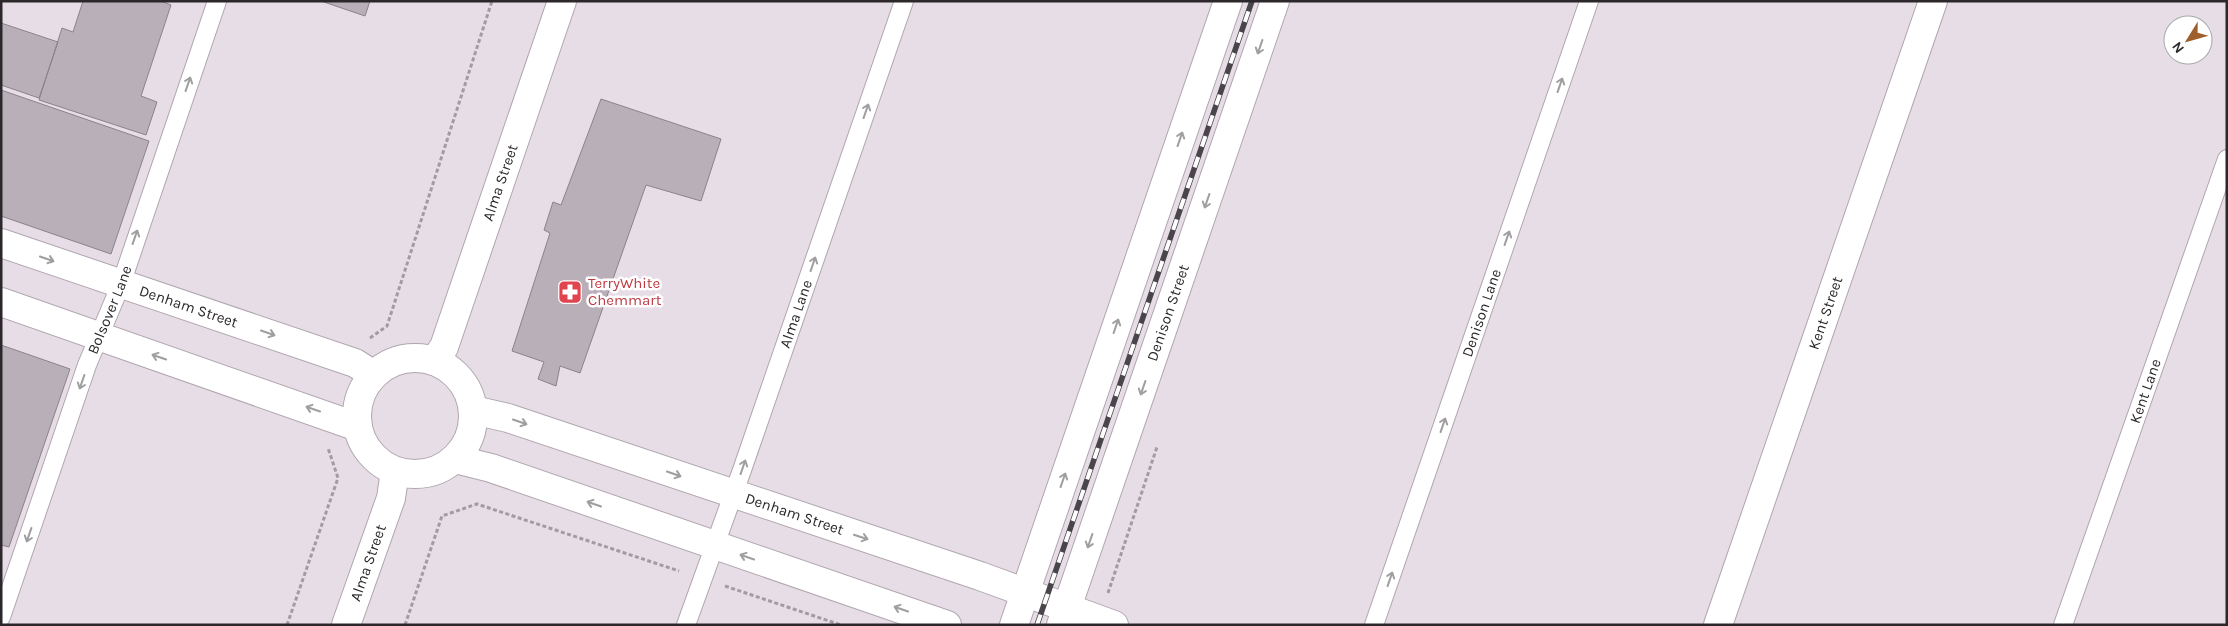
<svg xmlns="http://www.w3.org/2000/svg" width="2228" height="626" viewBox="0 0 2228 626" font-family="Karla,sans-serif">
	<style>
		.building { fill: #b9afb8; stroke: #8b828a }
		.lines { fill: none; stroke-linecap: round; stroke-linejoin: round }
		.lane-casing { stroke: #b0a6af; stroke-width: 20 }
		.street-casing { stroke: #b0a6af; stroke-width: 30 }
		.secondary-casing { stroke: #b0a6af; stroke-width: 30 }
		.path { stroke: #a39ba2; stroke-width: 3; stroke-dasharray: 4 2.5; stroke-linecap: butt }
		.lane { stroke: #fff; stroke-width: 18 }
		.street { stroke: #fff; stroke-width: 28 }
		.secondary { stroke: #fff; stroke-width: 28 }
		.rail-casing { stroke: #4a454a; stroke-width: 5.5 }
		.rail { stroke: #fff; stroke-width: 4; stroke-dasharray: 11; stroke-linecap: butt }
		.oneway { stroke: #a09ea0 }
		.labels { text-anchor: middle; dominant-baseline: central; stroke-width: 5; stroke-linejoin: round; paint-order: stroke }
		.street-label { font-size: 15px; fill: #2b272b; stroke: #fff }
		.health-label { font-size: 15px; fill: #be3a42; stroke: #fff; text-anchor: start }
	</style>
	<rect width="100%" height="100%" fill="#e7dde6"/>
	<path class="building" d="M 83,1 L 161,1 L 171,5 L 141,96 L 157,102 L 146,135 L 39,100 L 62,28 L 73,32 Z
		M 321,1 L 370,1 L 365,16 Z
		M 1,23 L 58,42 L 39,98 L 1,85 Z
		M 1,90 L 149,141 L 111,254 L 1,216 Z
		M 601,99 L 721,139 L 701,201 L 646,185 L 580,373 L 560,366 L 556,386 L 538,379 L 544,362 L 512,351 L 550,233 L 544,230 L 553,202 L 561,205 Z
		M 1,345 L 70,369 L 9,547 L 1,545 Z"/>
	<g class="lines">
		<g class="lane-casing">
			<g id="lane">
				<path id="s1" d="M 1,617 L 87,365 L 121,284 L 217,1"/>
				<path id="s2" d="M 686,625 L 742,470 L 904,1"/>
				<path id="s3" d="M 1374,625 L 1589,1"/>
				<path id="s4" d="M 2063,625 L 2227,159"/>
			</g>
		</g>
		<g class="street-casing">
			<g id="street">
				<path id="s5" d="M 434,361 L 444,347 L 562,1"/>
				<path id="s6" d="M 346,625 L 391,498 L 395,471"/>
				<path d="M 1014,625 L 1228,1"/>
				<path id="s7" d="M 1061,625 L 1275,1"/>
				<path id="s8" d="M 1718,625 L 1933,1"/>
			</g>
		</g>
		<g class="secondary-casing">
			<g id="secondary">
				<path id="s9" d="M 1,243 L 355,363 L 374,375"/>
				<path d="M 1,302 L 358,427"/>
				<circle cx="415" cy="416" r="58"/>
				<path id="s10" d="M 473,410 L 508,418 L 980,576 L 1114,625"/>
				<path d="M 455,459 L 491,468 L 947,625"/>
			</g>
		</g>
		<path class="path" d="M 370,338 L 387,326 L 492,1
			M 725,586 L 841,625
			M 1108,593 L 1157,447
			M 287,625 L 338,478 L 328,448
			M 405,625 L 442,516 L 477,504 L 679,571"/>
		<use href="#lane" class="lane"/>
		<use href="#street" class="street"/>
		<use href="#secondary" class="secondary"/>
		<g class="rail-casing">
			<path id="rail" d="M 1037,625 L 1252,1"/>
		</g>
		<use href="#rail" class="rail"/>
	</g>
	<defs><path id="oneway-shaft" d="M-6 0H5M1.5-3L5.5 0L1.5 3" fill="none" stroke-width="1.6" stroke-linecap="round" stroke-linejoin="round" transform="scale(1.25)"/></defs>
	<g class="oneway">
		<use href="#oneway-shaft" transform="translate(1260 47) rotate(109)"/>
		<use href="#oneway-shaft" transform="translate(188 84) rotate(-71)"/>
		<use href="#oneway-shaft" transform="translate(1560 85) rotate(-71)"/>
		<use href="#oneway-shaft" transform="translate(866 111) rotate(-71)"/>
		<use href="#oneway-shaft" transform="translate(1180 139) rotate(-71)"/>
		<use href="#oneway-shaft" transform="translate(1207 201) rotate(109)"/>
		<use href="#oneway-shaft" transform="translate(135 237) rotate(-71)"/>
		<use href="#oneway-shaft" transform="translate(1507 238) rotate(-71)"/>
		<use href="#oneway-shaft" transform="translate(47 259) rotate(19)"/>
		<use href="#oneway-shaft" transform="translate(813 264) rotate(-71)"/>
		<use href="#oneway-shaft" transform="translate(1116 326) rotate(-71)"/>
		<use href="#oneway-shaft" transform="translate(268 333) rotate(19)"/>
		<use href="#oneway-shaft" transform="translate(159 357) rotate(-161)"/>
		<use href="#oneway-shaft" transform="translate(82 382) rotate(109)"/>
		<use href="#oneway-shaft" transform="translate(1143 388) rotate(109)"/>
		<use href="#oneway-shaft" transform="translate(313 409) rotate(-161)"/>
		<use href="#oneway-shaft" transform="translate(520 422) rotate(19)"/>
		<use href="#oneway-shaft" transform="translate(1443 425) rotate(-71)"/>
		<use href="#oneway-shaft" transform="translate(743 467) rotate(-71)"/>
		<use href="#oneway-shaft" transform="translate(674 474) rotate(19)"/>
		<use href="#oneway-shaft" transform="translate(1063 480) rotate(-71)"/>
		<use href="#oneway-shaft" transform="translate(594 504) rotate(-161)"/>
		<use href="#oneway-shaft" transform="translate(29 535) rotate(109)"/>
		<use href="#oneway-shaft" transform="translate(861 537) rotate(18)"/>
		<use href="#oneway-shaft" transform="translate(1090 541) rotate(109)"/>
		<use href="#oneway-shaft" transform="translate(747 557) rotate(-161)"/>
		<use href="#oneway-shaft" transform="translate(1390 579) rotate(-71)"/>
		<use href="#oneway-shaft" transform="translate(901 609) rotate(-161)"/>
	</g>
	<defs>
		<g id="pharmacy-square" transform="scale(1.25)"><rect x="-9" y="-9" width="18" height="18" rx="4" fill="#e0444e" stroke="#fff"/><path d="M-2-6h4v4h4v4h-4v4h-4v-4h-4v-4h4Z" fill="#fff"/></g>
	</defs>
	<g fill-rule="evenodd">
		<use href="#pharmacy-square" x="570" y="292"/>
	</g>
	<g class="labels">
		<g class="street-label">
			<text stroke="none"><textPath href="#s5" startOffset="191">Alma Street</textPath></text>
			<text stroke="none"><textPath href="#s9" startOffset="198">Denham Street</textPath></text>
			<text stroke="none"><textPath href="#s1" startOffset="326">Bolsover Lane</textPath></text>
			<text stroke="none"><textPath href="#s2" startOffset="330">Alma Lane</textPath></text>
			<text stroke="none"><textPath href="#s7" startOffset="330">Denison Street</textPath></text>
			<text stroke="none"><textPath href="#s3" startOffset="330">Denison Lane</textPath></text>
			<text stroke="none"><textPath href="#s8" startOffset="330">Kent Street</textPath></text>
			<text stroke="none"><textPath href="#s4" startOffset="248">Kent Lane</textPath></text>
			<text stroke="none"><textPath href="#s10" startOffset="338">Denham Street</textPath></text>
			<text stroke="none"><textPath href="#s6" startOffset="66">Alma Street</textPath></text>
		</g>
		<g class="health-label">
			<text x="588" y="283">TerryWhite<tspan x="588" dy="17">Chemmart</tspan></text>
		</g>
	</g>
	<rect width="2228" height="626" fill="none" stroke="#2b272b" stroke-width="5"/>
	<g transform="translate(2188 40) rotate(233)"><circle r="24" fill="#ffffff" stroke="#aaa9aa"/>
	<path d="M0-4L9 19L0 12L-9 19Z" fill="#a15e2d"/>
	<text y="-8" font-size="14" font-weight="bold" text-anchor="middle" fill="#2b272b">N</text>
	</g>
</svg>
